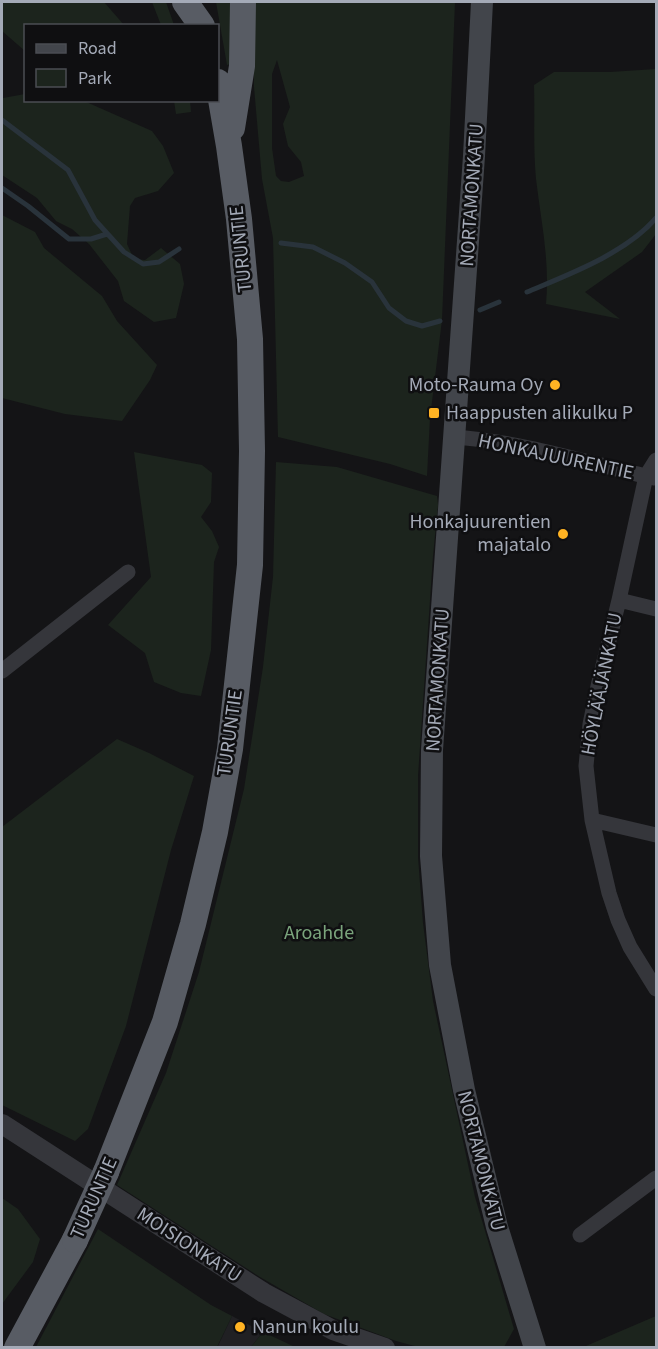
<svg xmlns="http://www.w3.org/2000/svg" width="658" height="1349" viewBox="0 0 658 1349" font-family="'Source Sans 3',sans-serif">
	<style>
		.built { fill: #202023 }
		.green { fill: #1c241d; fill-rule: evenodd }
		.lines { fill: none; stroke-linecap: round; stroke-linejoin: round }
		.stream { stroke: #29333b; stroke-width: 5 }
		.minor { stroke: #35363b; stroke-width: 15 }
		.tertiary { stroke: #35363b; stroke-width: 20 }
		.secondary { stroke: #42454b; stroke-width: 22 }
		.trunk { stroke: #585c64; stroke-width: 26 }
		.trunk-bridge { stroke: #585c64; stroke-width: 26 }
		.poi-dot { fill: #ffb323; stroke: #0f0f11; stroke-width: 2 }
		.labels { text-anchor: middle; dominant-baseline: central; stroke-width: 5; stroke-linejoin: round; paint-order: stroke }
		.street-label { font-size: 20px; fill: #a4aab7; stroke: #0f0f11 }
		.poi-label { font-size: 20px; fill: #a4aab7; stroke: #0f0f11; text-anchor: end }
		.park-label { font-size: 20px; fill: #7aa47c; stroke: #0f0f11 }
	</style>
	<rect width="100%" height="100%" fill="#141416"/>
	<path class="built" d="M 232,1316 L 263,1332 L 251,1347 L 217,1348 Z"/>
	<path class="green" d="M 2,2 L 104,2 L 124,25 L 26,26 L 25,51 L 2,31 Z
		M 152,2 L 166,2 L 174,25 L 161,25 Z
		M 216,2 L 232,2 L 233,63 L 227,65 Z
		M 254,2 L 455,2 L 442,320 L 430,418 L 427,476 L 390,464 L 278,437 L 273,238 L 262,179 L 254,87 ZM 277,60 L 290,107 L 283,124 L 288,146 L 301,162 L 304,176 L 289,182 L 281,181 L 276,176 L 272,148 L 272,74 Z
		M 656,69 L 656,234 L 642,252 L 585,292 L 620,319 L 546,304 C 550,261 541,221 536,179 C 533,148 535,116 534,85 L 554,72 L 610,72 Z
		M 25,94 L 26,100 L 84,101 L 152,131 L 163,146 L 174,173 L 158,191 L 135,198 L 130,206 L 127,244 L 134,259 L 145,260 L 161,248 L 180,264 L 184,284 L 176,318 L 154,322 L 124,301 L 118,281 L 89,244 L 72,229 L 56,221 L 37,198 L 2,175 L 2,96 L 3,98 Z
		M 174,101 L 190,101 L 191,112 L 176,114 Z
		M 2,215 L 35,232 L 44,248 L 102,296 L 117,321 L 157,365 L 150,380 L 122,421 L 65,414 L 2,398 Z
		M 134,452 L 202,465 L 212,473 L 211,502 L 201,517 L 212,531 L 219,547 L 214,562 L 211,650 L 201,696 L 181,693 L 154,682 L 145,653 L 108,625 L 151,577 Z
		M 276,462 L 337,467 L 437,496 L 438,505 L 433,556 L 418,776 L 418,857 L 423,923 L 433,1001 L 475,1197 L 514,1329 L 504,1347 L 422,1348 L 396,1341 L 324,1314 L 260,1277 L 117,1185 L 166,1073 L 199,972 L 244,789 L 263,667 L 273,577 Z
		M 117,739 L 149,753 L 194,776 L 171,850 L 126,1026 L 88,1129 L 75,1141 L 2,1105 L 2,827 Z
		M 2,1198 L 18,1209 L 40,1239 L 33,1262 L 2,1304 Z
		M 98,1229 L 211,1305 L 232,1316 L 217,1347 L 36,1347 Z
		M 656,1316 L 656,1347 L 586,1347 L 586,1346 Z
		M 263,1332 L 295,1347 L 251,1347 Z"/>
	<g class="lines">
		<path class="stream" d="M 2,120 L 68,170 L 95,220 L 124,252 L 143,264 L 159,262 L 179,249
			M 2,188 L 28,206 L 69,239 L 91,239 L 107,234
			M 281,243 L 313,247 L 345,263 L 372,282 L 389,308 L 406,321 L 422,326 L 440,321
			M 527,292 C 570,274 626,253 656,218
			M 480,310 L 499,302"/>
		<path class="minor" d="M 455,437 C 523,442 588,463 654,478
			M 656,460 L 646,476 L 619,600 L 598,686 L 590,724 L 586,766 L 592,820 L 609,893 L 618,920 L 630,947 L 656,989
			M 619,600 L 656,609
			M 2,671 L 128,572
			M 592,820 L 656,835
			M 580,1235 L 656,1178"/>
		<path class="tertiary" d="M 2,1124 L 264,1293 L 333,1330 L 385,1348"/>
		<path class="secondary" d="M 482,2 L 474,156 L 432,750 L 431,856 L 440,965 L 464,1090 L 497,1227 L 535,1348"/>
		<path class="trunk" d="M 185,2 L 202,26
			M 232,128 L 242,66 L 243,2
			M 106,1172 L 165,1022 L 193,924 L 215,832 L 230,749 L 250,565 L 252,451 L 250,339 L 239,219 L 229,146 L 218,82
			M 17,1348 L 75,1240"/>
		<path class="trunk-bridge" d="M 75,1240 L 106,1172"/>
	</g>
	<g class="poi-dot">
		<circle cx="555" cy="385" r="6"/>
		<rect x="428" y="407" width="12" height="12" rx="3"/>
		<circle cx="563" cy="534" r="6"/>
		<circle cx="240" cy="1327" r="6"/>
	</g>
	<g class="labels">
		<g class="street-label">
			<text transform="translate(472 195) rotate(-86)">NORTAMONKATU</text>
			<text transform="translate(241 249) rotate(-96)">TURUNTIE</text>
			<text transform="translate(556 457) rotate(12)">HONKAJUURENTIE</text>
			<text transform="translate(438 680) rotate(-86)">NORTAMONKATU</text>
			<text transform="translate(602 684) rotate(-79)">HÖYLÄÄJÄNKATU</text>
			<text transform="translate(230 733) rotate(-82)">TURUNTIE</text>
			<text transform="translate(481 1161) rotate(76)">NORTAMONKATU</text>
			<text transform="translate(94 1198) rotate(-66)">TURUNTIE</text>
			<text transform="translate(189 1245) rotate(33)">MOISIONKATU</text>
		</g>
		<g class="poi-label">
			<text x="543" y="385">Moto-Rauma Oy</text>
			<text x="446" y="413" text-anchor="start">Haappusten alikulku P</text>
			<text x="551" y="522">Honkajuurentien<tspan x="551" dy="23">majatalo</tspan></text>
			<text x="252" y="1327" text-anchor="start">Nanun koulu</text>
		</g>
		<g class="park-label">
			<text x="319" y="933">Aroahde</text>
		</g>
	</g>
	<rect width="658" height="1349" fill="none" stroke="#a4aab7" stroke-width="6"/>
	<rect x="24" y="24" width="195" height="78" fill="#0f0f11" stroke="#4b4d53" stroke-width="1.5"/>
	<rect x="36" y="44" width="30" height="9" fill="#42454b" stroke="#4b4d53" stroke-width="1.5"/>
	<text x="78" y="54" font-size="18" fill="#a4aab7">Road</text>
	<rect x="36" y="69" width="30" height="18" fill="#1c241d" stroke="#4b4d53" stroke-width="1.5"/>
	<text x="78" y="84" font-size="18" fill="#a4aab7">Park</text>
</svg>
